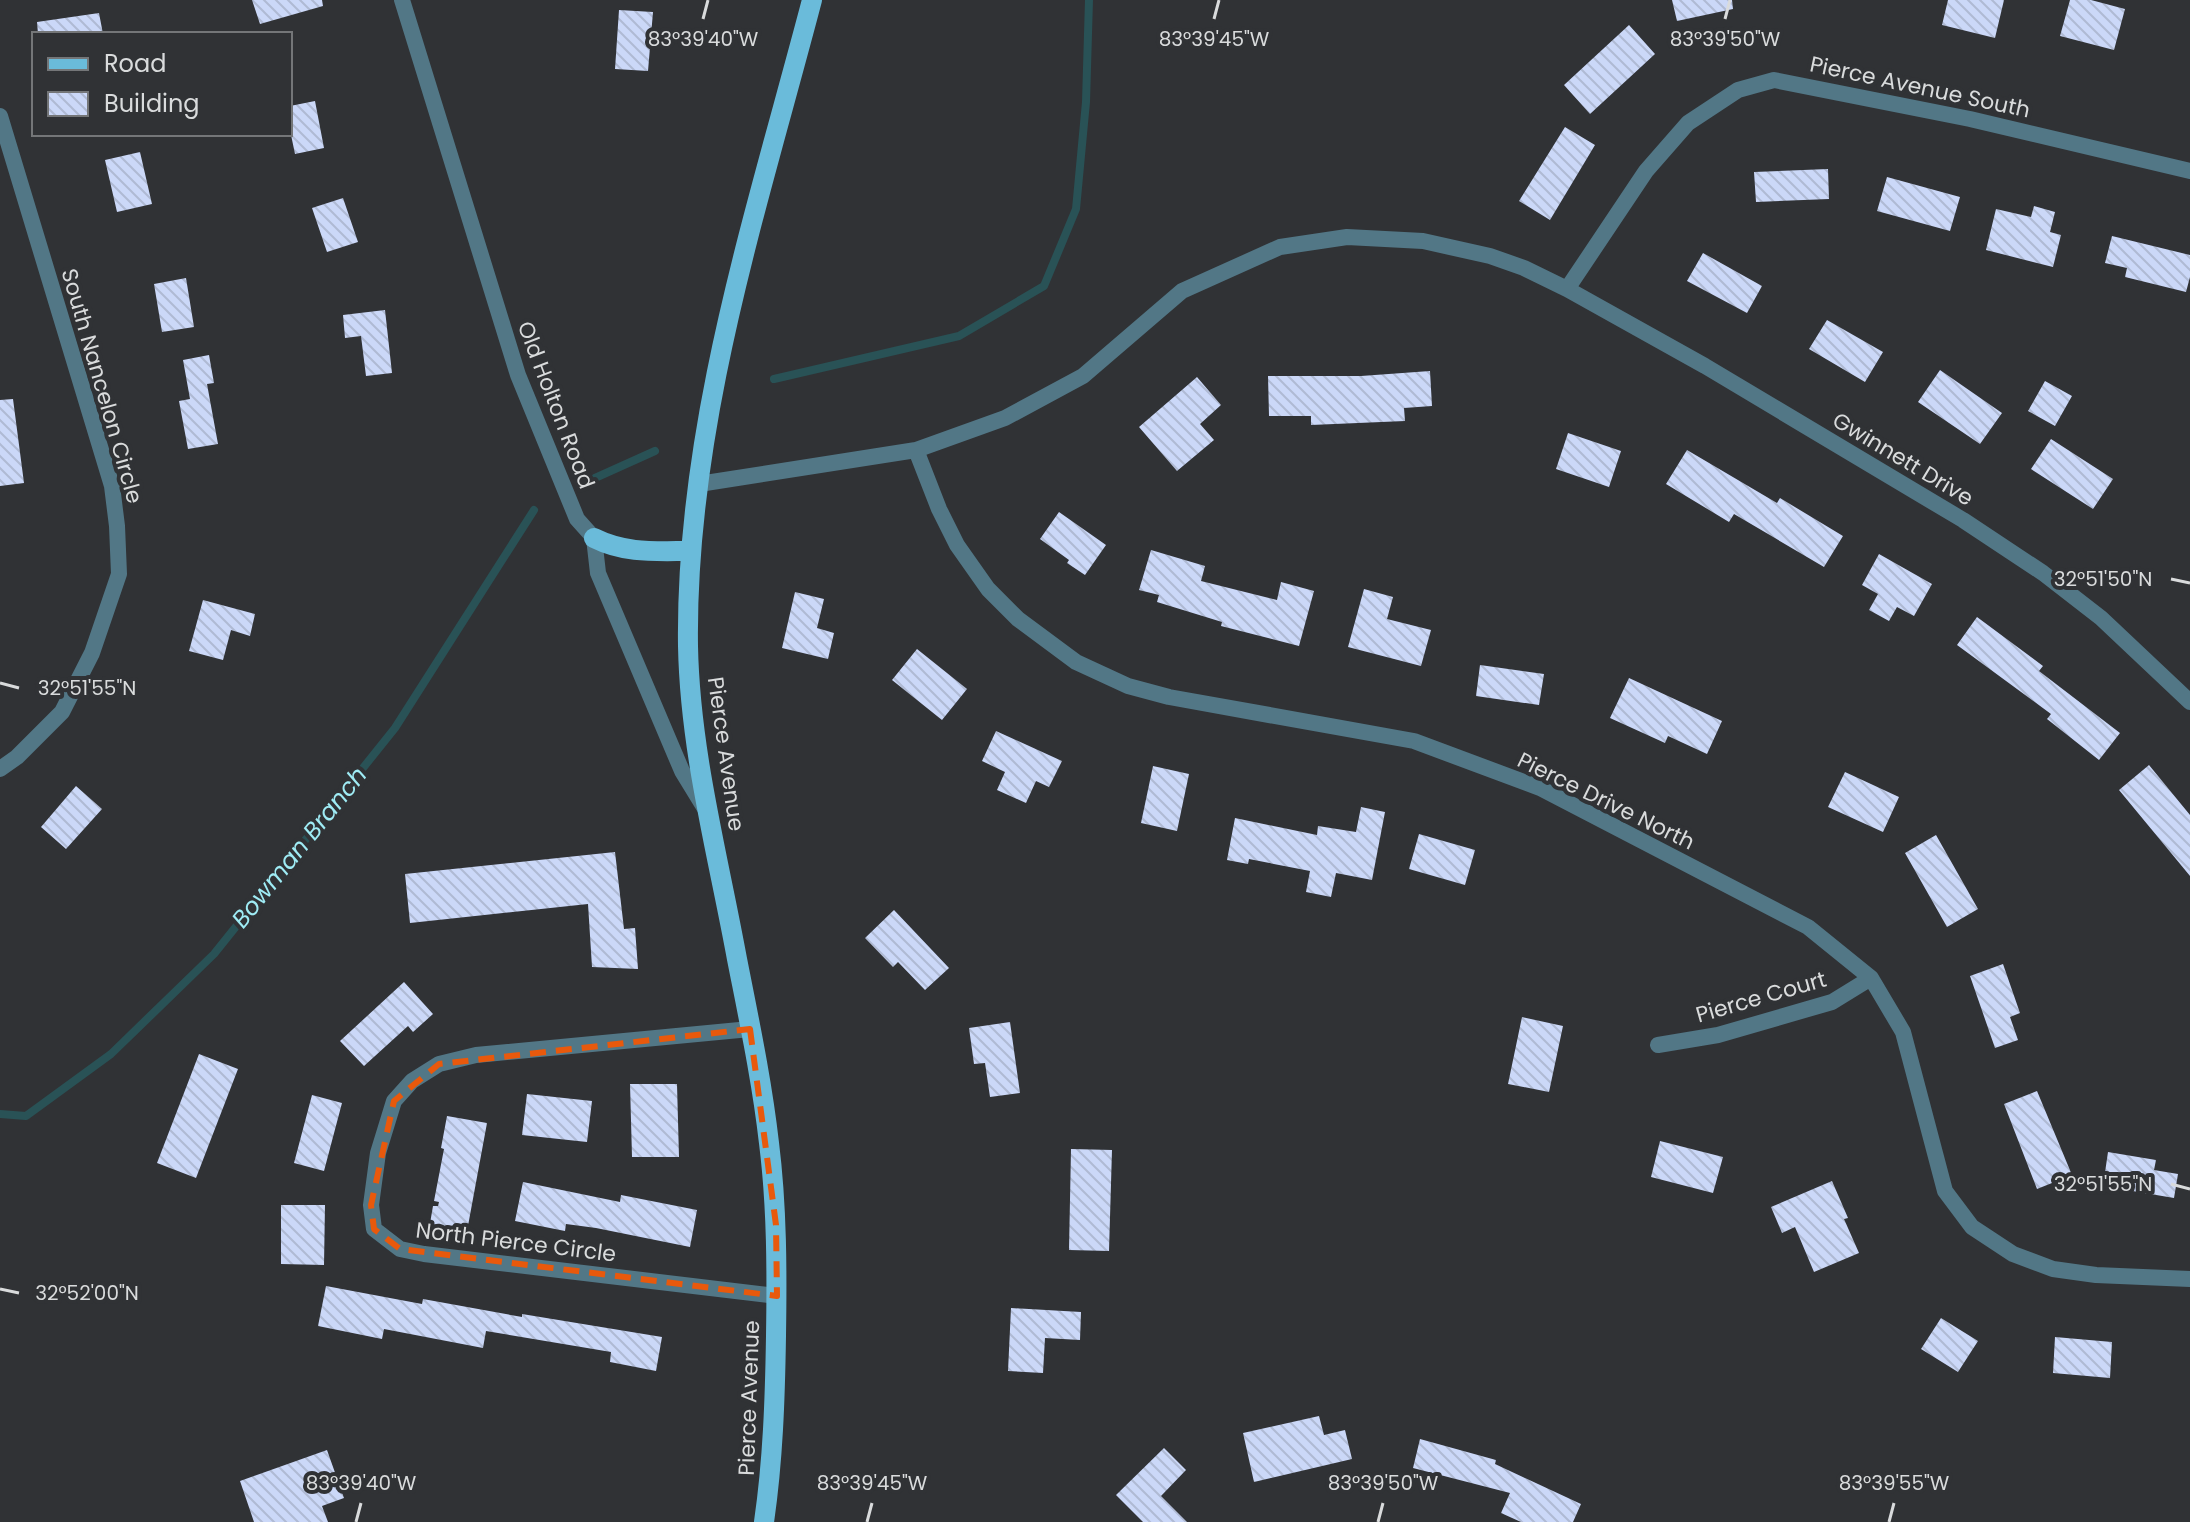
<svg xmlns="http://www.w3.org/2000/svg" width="2190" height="1522" viewBox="0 0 2190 1522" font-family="Poppins,sans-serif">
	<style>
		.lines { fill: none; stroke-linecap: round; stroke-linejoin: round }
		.stream { stroke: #295256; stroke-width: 8 }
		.building { fill: url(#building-back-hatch) }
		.minor { stroke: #527786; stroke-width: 16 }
		.primary { stroke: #6abbda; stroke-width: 20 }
		.marked { fill: none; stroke: #e8590c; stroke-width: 6; stroke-dasharray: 16 10; stroke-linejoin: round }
		.ticks { fill: none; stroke: #d9dbdc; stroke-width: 3 }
		.labels { text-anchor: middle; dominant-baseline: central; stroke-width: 8; stroke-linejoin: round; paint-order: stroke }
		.street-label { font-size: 22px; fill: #d9dbdc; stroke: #303235 }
		.water-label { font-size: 24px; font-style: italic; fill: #9fecf5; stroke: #303235 }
		.ticks-label { font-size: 20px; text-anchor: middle; fill: #d9dbdc; stroke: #303235; stroke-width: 8; stroke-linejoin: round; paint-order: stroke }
	</style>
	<defs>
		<pattern id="building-back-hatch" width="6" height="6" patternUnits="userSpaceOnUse" patternTransform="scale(2)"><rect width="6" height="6" fill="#cbd8f8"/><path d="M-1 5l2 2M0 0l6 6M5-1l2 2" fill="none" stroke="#afbad4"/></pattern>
	</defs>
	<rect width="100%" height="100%" fill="#303235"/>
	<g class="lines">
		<path class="stream" d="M 774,379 L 959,336 L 1044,286 L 1076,209 L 1086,102 L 1089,0
			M 595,478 L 655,451
			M 0,1114 L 26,1116 L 111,1054 L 214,954 L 395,728 L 534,510"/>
	</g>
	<path class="building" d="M 252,0 L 322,0 L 323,6 L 260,24 Z
		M 1672,0 L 1732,0 L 1733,9 L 1677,21 Z
		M 1948,0 L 2004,0 L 1995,38 L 1942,25 Z
		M 2070,0 L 2091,0 L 2125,9 L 2114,50 L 2060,36 Z
		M 619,10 L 653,12 L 648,71 L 615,69 Z
		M 99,13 L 103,34 L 38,34 L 37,22 Z
		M 1629,25 L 1655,54 L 1590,114 L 1564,85 Z
		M 315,101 L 324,148 L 295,154 L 290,130 L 290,106 Z
		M 1565,127 L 1595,145 L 1550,220 L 1519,201 Z
		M 140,152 L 152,204 L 117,212 L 105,160 Z
		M 1828,169 L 1829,199 L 1756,202 L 1754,172 Z
		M 1887,177 L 1960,197 L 1950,231 L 1877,211 Z
		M 343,198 L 358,242 L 327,252 L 312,208 Z
		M 2034,206 L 2055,212 L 2050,232 L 2061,235 L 2053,267 L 1986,250 L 1996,209 L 2031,217 Z
		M 2112,236 L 2190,255 L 2190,277 L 2186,292 L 2125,277 L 2127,268 L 2105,263 Z
		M 1703,253 L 1762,286 L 1747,313 L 1687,281 Z
		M 186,278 L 194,327 L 162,332 L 154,284 Z
		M 385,310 L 392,373 L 366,376 L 361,336 L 345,338 L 343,315 Z
		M 1827,320 L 1883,352 L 1865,382 L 1809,349 Z
		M 209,355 L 214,383 L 207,384 L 218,444 L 188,449 L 179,401 L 190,399 L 183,360 Z
		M 1940,370 L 2002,413 L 1980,444 L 1918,402 Z
		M 1430,371 L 1432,406 L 1404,408 L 1405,421 L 1311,425 L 1311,416 L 1269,416 L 1268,376 L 1361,376 Z
		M 1197,377 L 1221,405 L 1200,424 L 1214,440 L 1177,471 L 1139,427 Z
		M 2045,381 L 2072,396 L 2055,426 L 2028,411 Z
		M 13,399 L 24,483 L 0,486 L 0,400 Z
		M 1568,433 L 1621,451 L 1609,487 L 1556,469 Z
		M 2051,439 L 2113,479 L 2093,509 L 2031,469 Z
		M 1687,450 L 1777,503 L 1780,498 L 1843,536 L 1824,567 L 1734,514 L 1729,522 L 1666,484 Z
		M 1059,512 L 1106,545 L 1085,575 L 1067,563 L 1069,560 L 1040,539 Z
		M 1151,550 L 1205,566 L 1201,581 L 1277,600 L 1281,582 L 1314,591 L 1299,646 L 1221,626 L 1222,622 L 1157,602 L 1159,595 L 1139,590 Z
		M 1879,554 L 1932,584 L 1914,616 L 1897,607 L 1889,621 L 1869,610 L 1878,594 L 1862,585 Z
		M 1364,589 L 1393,597 L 1387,619 L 1431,630 L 1421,666 L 1348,647 Z
		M 795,592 L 824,599 L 817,628 L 834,633 L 828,659 L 782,648 Z
		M 203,600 L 255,614 L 250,636 L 231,630 L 223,660 L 189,651 Z
		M 1977,617 L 2043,666 L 2039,671 L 2120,733 L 2099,760 L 2047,719 L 2051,714 L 1957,645 Z
		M 917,649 L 967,689 L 942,720 L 892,680 Z
		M 1480,665 L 1544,674 L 1539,705 L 1476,696 Z
		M 1629,678 L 1722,721 L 1707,754 L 1668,736 L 1665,743 L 1610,718 Z
		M 996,731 L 1062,761 L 1049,787 L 1036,781 L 1026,803 L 997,790 L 1005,772 L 982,761 Z
		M 2149,765 L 2190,815 L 2190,876 L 2119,790 Z
		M 1153,766 L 1189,774 L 1177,831 L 1141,823 Z
		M 1845,772 L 1899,797 L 1883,832 L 1828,807 Z
		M 76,786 L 102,809 L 66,849 L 41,827 Z
		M 1361,807 L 1385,812 L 1372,880 L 1336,873 L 1331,897 L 1306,892 L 1310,871 L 1249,859 L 1248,864 L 1227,860 L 1235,818 L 1317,835 L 1318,826 L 1356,832 Z
		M 1419,834 L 1475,850 L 1465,885 L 1409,869 Z
		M 1936,835 L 1978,909 L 1947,927 L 1905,853 Z
		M 615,852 L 624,929 L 635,928 L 638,969 L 592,967 L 588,904 L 410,923 L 405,874 Z
		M 894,910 L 949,968 L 925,990 L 898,962 L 893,967 L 865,938 Z
		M 2003,964 L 2020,1013 L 2010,1017 L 2018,1040 L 1995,1048 L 1970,976 Z
		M 404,982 L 433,1014 L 413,1032 L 408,1026 L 364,1066 L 340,1041 Z
		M 1522,1017 L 1563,1026 L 1549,1092 L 1508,1084 Z
		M 1010,1022 L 1020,1093 L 990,1097 L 985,1063 L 974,1064 L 969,1028 Z
		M 199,1054 L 238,1069 L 196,1178 L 157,1163 Z
		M 630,1084 L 677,1084 L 679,1157 L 632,1157 Z
		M 2037,1091 L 2072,1175 L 2037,1189 L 2004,1104 Z
		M 527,1094 L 592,1101 L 587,1142 L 522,1135 Z
		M 312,1095 L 342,1103 L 324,1171 L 294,1163 Z
		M 447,1116 L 487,1123 L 465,1242 L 428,1235 L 433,1206 L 438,1206 L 439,1202 L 434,1201 L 444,1149 L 441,1148 Z
		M 1660,1141 L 1723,1157 L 1713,1193 L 1651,1177 Z
		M 1071,1149 L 1112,1150 L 1109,1251 L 1069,1250 Z
		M 2108,1152 L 2156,1160 L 2154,1170 L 2178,1174 L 2174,1198 L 2103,1186 Z
		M 1832,1181 L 1848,1218 L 1844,1219 L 1859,1253 L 1814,1272 L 1795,1227 L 1782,1233 L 1771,1207 Z
		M 523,1182 L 620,1202 L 621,1195 L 697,1210 L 690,1247 L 596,1228 L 566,1224 L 565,1231 L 515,1221 Z
		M 281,1205 L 325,1205 L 324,1265 L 281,1264 Z
		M 326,1286 L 422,1304 L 423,1299 L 522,1317 L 522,1314 L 662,1337 L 656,1371 L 610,1362 L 611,1352 L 486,1331 L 483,1348 L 384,1329 L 382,1339 L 318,1326 Z
		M 1011,1308 L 1081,1312 L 1080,1340 L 1045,1338 L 1043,1373 L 1008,1371 Z
		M 1941,1318 L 1978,1341 L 1958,1372 L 1921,1349 Z
		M 2055,1337 L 2112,1342 L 2110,1378 L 2053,1373 Z
		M 1319,1416 L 1324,1435 L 1345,1430 L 1352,1459 L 1254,1482 L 1243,1433 Z
		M 1420,1439 L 1496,1460 L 1495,1464 L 1581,1504 L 1573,1522 L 1521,1522 L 1501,1513 L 1510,1493 L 1413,1468 Z
		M 1164,1448 L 1186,1470 L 1161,1496 L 1187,1522 L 1143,1522 L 1116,1495 Z
		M 327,1450 L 344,1498 L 322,1506 L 328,1522 L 254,1522 L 240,1481 Z"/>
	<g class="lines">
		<path class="minor" d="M 402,0 L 518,375 L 577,519 L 594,538 L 598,573 L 682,771 L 704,807
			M 0,116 L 112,486 L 117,526 L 119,574 L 92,653 L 62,712 L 17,757 L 0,769
			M 1567,289 L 1646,171 L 1688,123 L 1738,90 L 1774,80 L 1970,119 L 2190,171
			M 916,450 L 939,509 L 957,545 L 988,589 L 1018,619 L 1076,662 L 1128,686 L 1169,697 L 1414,741 L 1540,788 L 1808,927 L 1871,978 L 1903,1032 L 1945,1191 L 1972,1227 L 2013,1254 L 2053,1269 L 2096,1275 L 2190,1279
			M 699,484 L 916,450 L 1005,418 L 1083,376 L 1182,291 L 1280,247 L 1347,237 L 1423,241 L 1490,256 L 1524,268 L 1567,289 L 1705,366 L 1963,520 L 2043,573 L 2101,618 L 2190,702
			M 750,1029 L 476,1055 L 439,1064 L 412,1081 L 394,1101 L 378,1153 L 371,1205 L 374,1229 L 400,1249 L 424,1254 L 777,1296
			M 1658,1045 L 1718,1035 L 1832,1002 L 1871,978"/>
		<path class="primary" d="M 594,538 C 626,554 656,551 691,551
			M 764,1522 C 773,1460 775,1399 776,1336 C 777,1272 777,1207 769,1143 C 762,1081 749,1020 737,959 C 718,855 690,752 688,646 C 685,426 757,210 812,0"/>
	</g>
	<path class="marked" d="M 750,1029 L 776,1225 L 777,1296 L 400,1249 L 374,1229 L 371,1205 L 394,1101 L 439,1064 Z"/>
	<path class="ticks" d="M 703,19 L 708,0M 1214,19 L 1219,0M 1725,19 L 1730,0M 2171,579 L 2190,583M 0,683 L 19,688M 2171,1184 L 2190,1189M 0,1289 L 19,1293M 356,1522 L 361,1503M 867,1522 L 872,1503M 1378,1522 L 1383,1503M 1889,1522 L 1894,1503"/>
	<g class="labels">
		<g class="street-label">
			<text transform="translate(1920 87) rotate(12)">Pierce Avenue South</text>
			<text transform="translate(102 386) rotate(74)">South Nancelon Circle</text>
			<text transform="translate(556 405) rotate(69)">Old Holton Road</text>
			<text transform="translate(1903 459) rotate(31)">Gwinnett Drive</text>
			<text transform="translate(726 754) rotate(82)">Pierce Avenue</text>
			<text transform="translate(1606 801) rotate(26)">Pierce Drive North</text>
			<text transform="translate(1761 997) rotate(-16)">Pierce Court</text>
			<text transform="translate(516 1242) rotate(7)">North Pierce Circle</text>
			<text transform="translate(749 1398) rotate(-88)">Pierce Avenue</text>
		</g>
		<g class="water-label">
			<text transform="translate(299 847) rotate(-51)">Bowman Branch</text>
		</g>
	</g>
	<g class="ticks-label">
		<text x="703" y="46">83°39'40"W</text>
		<text x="1214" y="46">83°39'45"W</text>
		<text x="1725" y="46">83°39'50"W</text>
		<text x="2103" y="586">32°51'50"N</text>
		<text x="87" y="695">32°51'55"N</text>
		<text x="2103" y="1191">32°51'55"N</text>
		<text x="87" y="1300">32°52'00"N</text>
		<text x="361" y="1490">83°39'40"W</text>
		<text x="872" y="1490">83°39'45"W</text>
		<text x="1383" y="1490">83°39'50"W</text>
		<text x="1894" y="1490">83°39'55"W</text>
	</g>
	<rect x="32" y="32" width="260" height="104" fill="#303235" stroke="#747678" stroke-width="2"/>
	<rect x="48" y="58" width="40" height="12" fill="#6abbda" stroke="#747678" stroke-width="2"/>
	<text x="104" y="72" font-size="24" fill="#d9dbdc">Road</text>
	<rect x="48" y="92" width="40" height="24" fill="url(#building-back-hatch)" stroke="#747678" stroke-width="2"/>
	<text x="104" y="112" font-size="24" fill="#d9dbdc">Building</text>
</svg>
